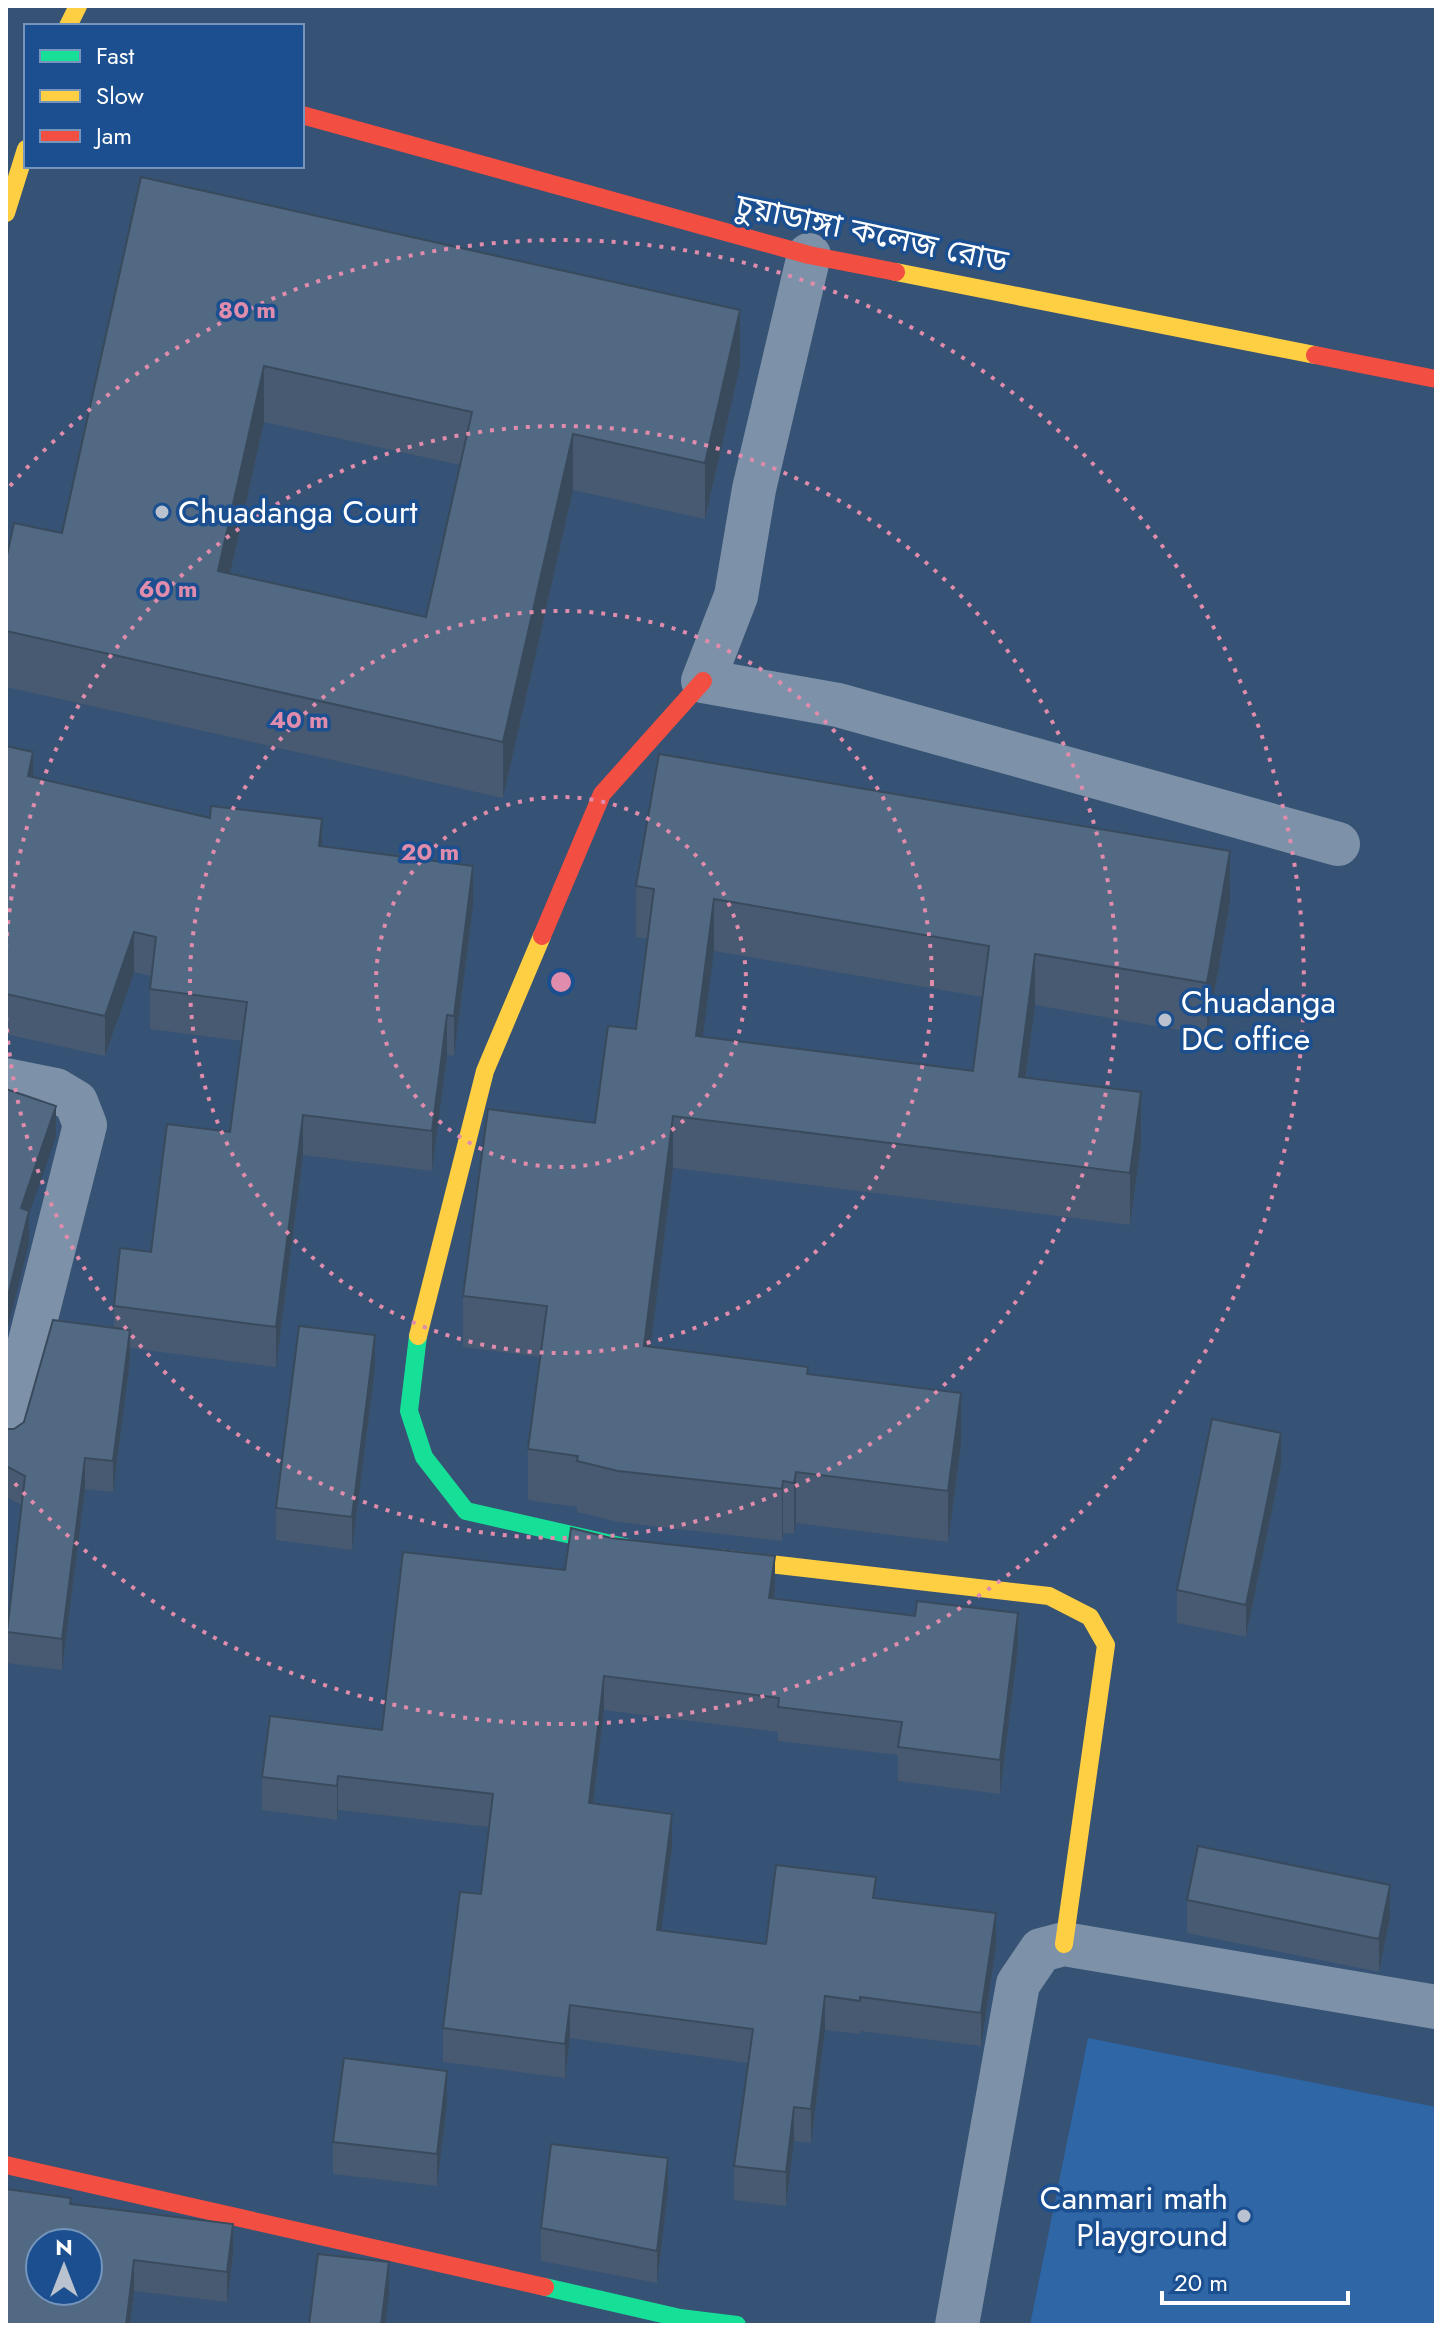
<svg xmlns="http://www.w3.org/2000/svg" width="1442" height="2331" viewBox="0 0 1442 2331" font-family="Jost,'Noto Sans Bengali',sans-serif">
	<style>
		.green { fill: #2f66a5 }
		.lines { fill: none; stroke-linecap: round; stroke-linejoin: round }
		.street { stroke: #7d92a8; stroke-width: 44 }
		.fast { stroke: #16e098; stroke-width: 18 }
		.slow { stroke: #ffcf43; stroke-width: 18 }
		.jam { stroke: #f24e42; stroke-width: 18 }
		.wall { fill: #475a72; fill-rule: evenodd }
		.shaded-wall { fill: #394a5c }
		.building { fill: #526984; stroke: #394a5c; stroke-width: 2; fill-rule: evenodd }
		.ring { fill: none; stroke: #e08cad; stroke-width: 4; stroke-dasharray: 4 8 }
		.poi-dot { fill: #b9c2ce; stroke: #1b4f8f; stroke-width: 3 }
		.labels { text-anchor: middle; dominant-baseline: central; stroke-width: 7; stroke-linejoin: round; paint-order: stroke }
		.street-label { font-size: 32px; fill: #fff; stroke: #1b4f8f }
		.poi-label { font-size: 32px; fill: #fff; stroke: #1b4f8f; text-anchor: start }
		.centre { fill: #e08cad; stroke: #1b4f8f; stroke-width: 4 }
		.ring-label { font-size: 24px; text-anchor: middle; font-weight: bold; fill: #e08cad; stroke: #1b4f8f; stroke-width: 7; stroke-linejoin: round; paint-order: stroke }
	</style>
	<rect width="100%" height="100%" fill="#365274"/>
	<path class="green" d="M 1088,2038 L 1436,2107 L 1436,2325 L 1030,2325 Z"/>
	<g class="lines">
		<path class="street" d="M 809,255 L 754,489 L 736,596 L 703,681 L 838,705 L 1338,844
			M 6,1080 L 56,1090 L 76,1102 L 85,1125 L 6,1436
			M 957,2325 L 1018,1984 L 1041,1950 L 1064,1944 L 1436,2007"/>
		<path class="fast" d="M 418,1336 L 409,1411 L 424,1457 L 466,1511 L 629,1548
			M 545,2287 L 680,2318 L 737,2325"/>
		<path class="slow" d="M 68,26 L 78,6
			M 6,213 L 26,149
			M 896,272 L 1315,355
			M 418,1336 L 485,1071 L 542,936
			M 717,1558 L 1049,1596 L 1090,1617 L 1106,1645 L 1064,1944"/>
		<path class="jam" d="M 302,115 L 809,255 L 896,272
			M 1315,355 L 1436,379
			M 542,936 L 602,794 L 703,681
			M 6,2165 L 545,2287"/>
	</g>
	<path class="wall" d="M 141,177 L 740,366 L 705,519 L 573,490 L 503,798 L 6,687 L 6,560 L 62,533 ZM 264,422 L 460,465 L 426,617 L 230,574 Z
		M 6,746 L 33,778 L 322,846 L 473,906 L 454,1056 L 447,1055 L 432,1171 L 303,1155 L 276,1367 L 130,1348 L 130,1361 L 113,1492 L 85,1489 L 62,1670 L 7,1663 L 7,1632 L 22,1505 L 6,1497 L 6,1429 L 14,1429 L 24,1422 L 114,1328 L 114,1306 L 230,1132 L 242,1041 L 150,1029 L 150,989 L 151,976 L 134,972 L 105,1056 L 6,1034 Z
		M 636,886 L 1230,902 L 1207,1035 L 1035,1005 L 1026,1078 L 1141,1144 L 1130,1225 L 673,1168 L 650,1347 L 808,1374 L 961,1445 L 948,1542 L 796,1523 L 794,1534 L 783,1533 L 782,1541 L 618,1522 L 577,1512 L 577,1507 L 528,1500 L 528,1449 L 540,1357 L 463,1347 L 463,1296 L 595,1123 L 636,1029 L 648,939 L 636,937 ZM 714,951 L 983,997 L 973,1071 L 702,1037 Z
		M 375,1368 L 352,1550 L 276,1540 L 276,1508 Z
		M 1281,1465 L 1246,1637 L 1177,1623 L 1177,1590 Z
		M 565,1570 L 775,1590 L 774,1599 L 1018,1647 L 1000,1794 L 898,1781 L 898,1755 L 778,1741 L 778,1732 L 604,1710 L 593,1803 L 672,1847 L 661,1930 L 766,1944 L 876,1899 L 996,1947 L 981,2046 L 860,2031 L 860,2034 L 825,2030 L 811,2143 L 794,2141 L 786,2206 L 734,2200 L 734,2166 L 748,2063 L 570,2038 L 565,2078 L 443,2062 L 443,2028 L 481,1894 L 489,1827 L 338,1810 L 337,1820 L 262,1810 L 262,1777 L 382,1730 Z
		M 1187,1900 L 1390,1917 L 1379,1972 L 1187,1933 Z
		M 447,2103 L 437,2186 L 333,2174 L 333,2142 Z
		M 668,2191 L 657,2283 L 541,2261 L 541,2228 Z
		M 71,2204 L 233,2255 L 227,2302 L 134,2291 L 130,2325 L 6,2325 Z"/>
	<path class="shaded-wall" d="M 740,310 L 740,366 L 705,519 L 705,463 Z
		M 264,366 L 264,422 L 218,627 L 218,571 Z
		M 573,434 L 573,490 L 503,798 L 503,742 Z
		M 33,752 L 33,792 L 28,776 Z
		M 322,819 L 322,859 L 319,846 Z
		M 1230,851 L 1230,902 L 1207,1035 L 1207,983 Z
		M 473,866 L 473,906 L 454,1056 L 454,1016 Z
		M 714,899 L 714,951 L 696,1087 L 696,1036 Z
		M 134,932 L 134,972 L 105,1056 L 105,1016 Z
		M 1035,954 L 1035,1005 L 1019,1128 L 1019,1077 Z
		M 447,1015 L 447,1055 L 432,1171 L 432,1131 Z
		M 1141,1092 L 1141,1144 L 1130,1225 L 1130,1173 Z
		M 56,1106 L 56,1137 L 29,1214 L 29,1242 L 6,1335 L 6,1304 L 21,1208 Z
		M 303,1115 L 303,1155 L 276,1367 L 276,1327 Z
		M 673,1116 L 673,1168 L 644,1398 L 644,1346 Z
		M 130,1330 L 130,1361 L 113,1492 L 113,1461 Z
		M 375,1335 L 375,1368 L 352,1550 L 352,1517 Z
		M 961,1393 L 961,1445 L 948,1542 L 948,1491 Z
		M 1281,1433 L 1281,1465 L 1246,1637 L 1246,1605 Z
		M 85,1458 L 85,1489 L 62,1670 L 62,1639 Z
		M 796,1472 L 796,1523 L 794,1534 L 794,1483 Z
		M 783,1481 L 783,1533 L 782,1541 L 782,1489 Z
		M 775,1556 L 775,1590 L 769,1632 L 769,1598 Z
		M 1018,1613 L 1018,1647 L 1000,1794 L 1000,1760 Z
		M 604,1676 L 604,1710 L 589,1837 L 589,1803 Z
		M 338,1776 L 338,1810 L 337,1820 L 337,1786 Z
		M 672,1814 L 672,1847 L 657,1964 L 657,1930 Z
		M 1390,1885 L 1390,1917 L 1379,1972 L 1379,1939 Z
		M 996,1913 L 996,1947 L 981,2046 L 981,2013 Z
		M 825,1996 L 825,2030 L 811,2143 L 811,2109 Z
		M 570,2005 L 570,2038 L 565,2078 L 565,2044 Z
		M 447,2071 L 447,2103 L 437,2186 L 437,2154 Z
		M 794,2107 L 794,2141 L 786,2206 L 786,2172 Z
		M 668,2158 L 668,2191 L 657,2283 L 657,2251 Z
		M 233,2224 L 233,2255 L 227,2302 L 227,2272 Z
		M 134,2260 L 134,2291 L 130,2325 L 126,2325 Z
		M 389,2262 L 389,2294 L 385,2325 L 381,2325 Z"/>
	<path class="building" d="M 141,177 L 740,310 L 705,463 L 573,434 L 503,742 L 6,631 L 6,560 L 14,523 L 62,533 ZM 264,366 L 472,412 L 426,617 L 218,571 Z
		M 6,746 L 33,752 L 28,776 L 210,818 L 211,806 L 322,819 L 319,846 L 473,866 L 454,1016 L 447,1015 L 432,1131 L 303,1115 L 276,1327 L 114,1306 L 120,1248 L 151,1252 L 167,1124 L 230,1132 L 247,1002 L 150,989 L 156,937 L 134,932 L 105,1016 L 6,994 Z
		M 659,754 L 1230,851 L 1207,983 L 1035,954 L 1019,1077 L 1141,1092 L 1130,1173 L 673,1116 L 644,1346 L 808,1367 L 807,1374 L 961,1393 L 948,1491 L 796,1472 L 794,1483 L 783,1481 L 782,1489 L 618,1471 L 577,1461 L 578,1456 L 528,1449 L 547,1306 L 463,1296 L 488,1109 L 595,1123 L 608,1026 L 636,1029 L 654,889 L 636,886 ZM 714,899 L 989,946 L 973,1071 L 696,1036 Z
		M 6,1089 L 56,1106 L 21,1208 L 29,1211 L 6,1304 Z
		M 53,1320 L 130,1330 L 113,1461 L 85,1458 L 62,1639 L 7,1632 L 25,1476 L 6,1466 L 6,1429 L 14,1429 L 24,1422 Z
		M 299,1326 L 375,1335 L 352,1517 L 276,1508 Z
		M 1212,1419 L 1281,1433 L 1246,1605 L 1177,1590 Z
		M 571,1528 L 611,1538 L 775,1556 L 769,1598 L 915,1616 L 917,1601 L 1018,1613 L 1000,1760 L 898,1747 L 902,1722 L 778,1707 L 779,1698 L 604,1676 L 589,1803 L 672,1814 L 657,1930 L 766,1944 L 776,1865 L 876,1877 L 873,1898 L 996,1913 L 981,2013 L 860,1997 L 860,2001 L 825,1996 L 811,2109 L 794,2107 L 786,2172 L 734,2166 L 753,2029 L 570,2005 L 565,2044 L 443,2028 L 460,1892 L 481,1894 L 493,1794 L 338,1776 L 337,1786 L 262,1777 L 270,1716 L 382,1730 L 403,1552 L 565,1570 Z
		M 1198,1846 L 1390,1885 L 1379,1939 L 1187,1900 Z
		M 344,2058 L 447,2071 L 437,2154 L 333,2142 Z
		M 551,2144 L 668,2158 L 657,2251 L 541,2228 Z
		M 6,2189 L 71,2198 L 70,2204 L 233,2224 L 227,2272 L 134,2260 L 126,2325 L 6,2325 ZM 40,2243 L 88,2243 L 88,2291 L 40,2291 Z
		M 318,2254 L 389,2262 L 381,2325 L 309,2325 Z"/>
	<g class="ring">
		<circle cx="561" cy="982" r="185"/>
		<circle cx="561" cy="982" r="371"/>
		<path d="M6 948A556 556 0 1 1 6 1016"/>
		<path d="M10 486A742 742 0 1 1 10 1478"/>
	</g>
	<g class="poi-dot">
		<circle cx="162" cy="512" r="8"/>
		<circle cx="1165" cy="1020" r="8"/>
		<circle cx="1244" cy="2216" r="8"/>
	</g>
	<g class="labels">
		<g class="street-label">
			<text transform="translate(872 233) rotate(12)">চুয়াডাঙ্গা কলেজ রোড</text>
		</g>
		<g class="poi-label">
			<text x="178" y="512">Chuadanga Court</text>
			<text x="1181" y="1002">Chuadanga<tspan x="1181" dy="37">DC office</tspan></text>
			<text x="1228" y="2198" text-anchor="end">Canmari math<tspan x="1228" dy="37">Playground</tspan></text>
		</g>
	</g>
	<circle cx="561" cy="982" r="12" class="centre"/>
	<g class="ring-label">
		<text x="247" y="318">80 m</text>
		<text x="168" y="597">60 m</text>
		<text x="299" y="728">40 m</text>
		<text x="430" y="860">20 m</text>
	</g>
	<rect width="1442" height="2331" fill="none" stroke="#ffffff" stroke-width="16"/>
	<rect x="24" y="24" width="280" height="144" fill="#1b4f8f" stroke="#7695bc" stroke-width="2"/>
	<rect x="40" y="50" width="40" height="12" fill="#16e098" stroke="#7695bc" stroke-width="2"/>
	<text x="96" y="64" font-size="24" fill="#ffffff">Fast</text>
	<rect x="40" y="90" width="40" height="12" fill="#ffcf43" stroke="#7695bc" stroke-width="2"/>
	<text x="96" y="104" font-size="24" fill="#ffffff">Slow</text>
	<rect x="40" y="130" width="40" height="12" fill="#f24e42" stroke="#7695bc" stroke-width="2"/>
	<text x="96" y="144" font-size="24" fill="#ffffff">Jam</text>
	<g transform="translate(64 2267)"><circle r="38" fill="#1b4f8f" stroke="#7695bc" stroke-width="2"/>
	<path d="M0-6L14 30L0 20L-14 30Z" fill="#b9c2ce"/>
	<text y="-12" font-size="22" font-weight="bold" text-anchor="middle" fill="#ffffff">N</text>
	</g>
	<path d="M1162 2291v12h186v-12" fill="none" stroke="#ffffff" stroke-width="4"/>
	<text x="1174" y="2291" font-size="24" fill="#ffffff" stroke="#1b4f8f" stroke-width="6" paint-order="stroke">20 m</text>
</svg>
